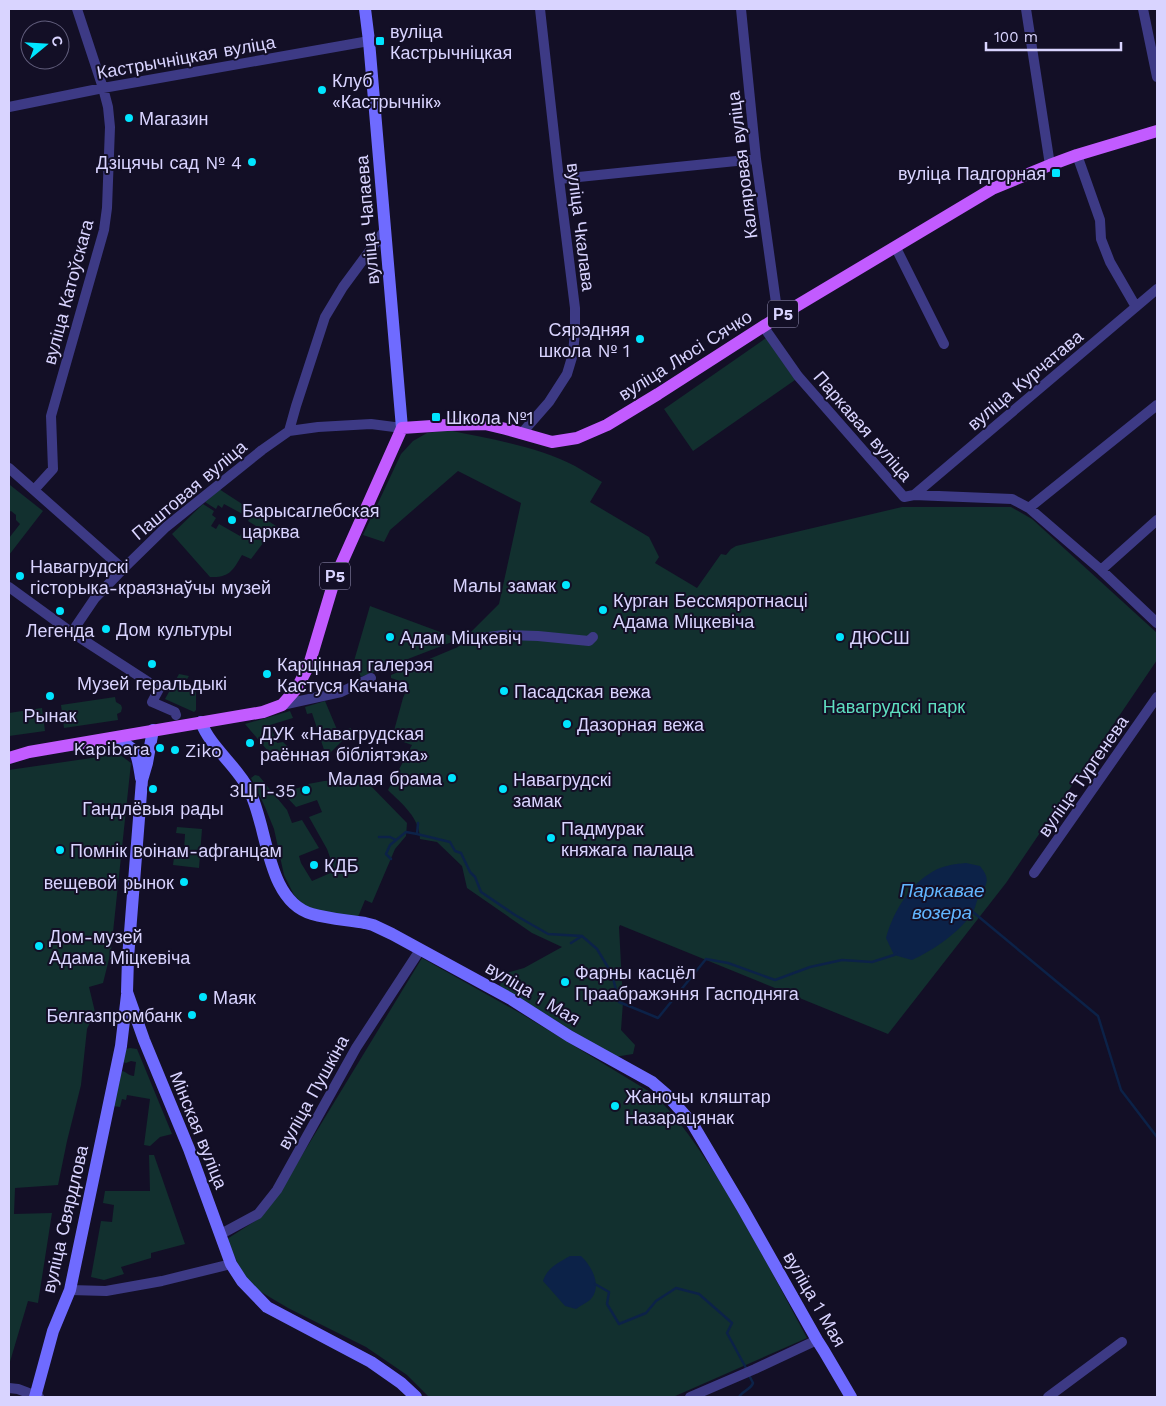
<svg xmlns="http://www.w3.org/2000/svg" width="1166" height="1406" viewBox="0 0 1166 1406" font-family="'Work Sans',sans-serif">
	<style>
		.green { fill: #12302f }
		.water { fill: #0c2248 }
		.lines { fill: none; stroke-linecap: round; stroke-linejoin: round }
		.stream { stroke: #0c2248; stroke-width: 2.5 }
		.street { stroke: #3d3a85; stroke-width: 10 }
		.secondary { stroke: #6f6bff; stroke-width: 12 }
		.primary { stroke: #c25bff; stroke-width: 12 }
		.poi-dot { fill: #00e5ff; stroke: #130f26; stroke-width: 2 }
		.labels { text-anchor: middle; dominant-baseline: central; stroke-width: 4; stroke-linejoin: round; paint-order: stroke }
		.shield { fill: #130f26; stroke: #9e99be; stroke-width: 1 }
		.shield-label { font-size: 16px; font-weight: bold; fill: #d9d4ff }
		.poi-label { font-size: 18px; fill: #d9d4ff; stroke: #130f26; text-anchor: start }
		.street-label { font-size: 18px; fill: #d9d4ff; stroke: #130f26 }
		.park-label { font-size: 18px; fill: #5fe0c0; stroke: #130f26 }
		.water-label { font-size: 19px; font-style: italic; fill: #62b6ff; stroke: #130f26 }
	</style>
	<rect width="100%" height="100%" fill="#130f26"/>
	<path class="green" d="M 766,338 L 795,380 L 693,451 L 664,409 Z
		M 448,430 C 489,439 538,446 575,466 C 584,471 593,477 602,482 L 590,502 L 649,537 L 659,557 L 655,563 L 697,588 L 721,554 L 726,555 L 731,549 L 736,546 L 902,507 L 1011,507 L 1032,519 L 1157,633 L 1157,660 L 1006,883 L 888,1034 L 620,925 L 619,927 L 623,1002 L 621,1030 L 635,1045 L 633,1054 L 614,1057 L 500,986 L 503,974 L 524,968 L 562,947 L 532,933 L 467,888 L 462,866 L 437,842 L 420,839 C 420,818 402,804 388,790 L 412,745 L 392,738 L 403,698 L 409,684 L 391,678 L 391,675 L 458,647 L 467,636 L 499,604 L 521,503 L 458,471 L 390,530 L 384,542 L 363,535 L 401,454 L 413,441 L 427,433 Z
		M 10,485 L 43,511 L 9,555 L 9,538 L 20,524 L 16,520 L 16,515 L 11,511 L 9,512 L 9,486 Z
		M 219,489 L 276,526 L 251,559 L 242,555 C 233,570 230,578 210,577 L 172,534 L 203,504 L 214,511 L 212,515 L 216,518 L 211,526 L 216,529 L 219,524 L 240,536 L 241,534 L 249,538 L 254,537 L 257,531 L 256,526 L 248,521 L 250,518 L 224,504 L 222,508 L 218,505 L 216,509 L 205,502 Z
		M 370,606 L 451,636 L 452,642 L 361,677 L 354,661 Z
		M 179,674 L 189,676 L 184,684 L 184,687 L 196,691 L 196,710 L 194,712 L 165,699 Z
		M 115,697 L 116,702 L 121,705 L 122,708 L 121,712 L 117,714 L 118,720 L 64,728 L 61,705 Z
		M 325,701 L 338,732 L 350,728 L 353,730 L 327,756 L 327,759 L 312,713 L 307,714 L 305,707 Z
		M 42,708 L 45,731 L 9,736 L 9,713 Z
		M 290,711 L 293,718 L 270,725 L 277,743 L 283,742 L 287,746 L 287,752 L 273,757 L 245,724 Z
		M 119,754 L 131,763 L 111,951 L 103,983 L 89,987 L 95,1012 L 87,1029 L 81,1085 L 67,1141 L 58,1185 L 15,1188 L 14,1214 L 52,1213 L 38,1303 L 28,1301 L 9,1365 L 9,770 Z
		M 255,775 L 259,776 L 287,810 L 292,823 L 302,820 L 319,848 L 299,856 L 301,863 L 312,881 L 335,871 L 327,849 L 309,817 L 322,812 L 317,800 L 296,807 L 283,793 L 301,787 L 305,796 L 311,794 L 308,784 L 324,781 L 344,780 L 368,783 L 407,823 L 406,836 L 395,849 L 372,903 L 365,900 L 358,917 L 312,911 L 304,905 L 294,895 L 284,875 L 274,829 L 265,807 L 251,778 Z
		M 177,827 L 202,829 L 199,868 L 173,865 L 175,850 L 184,851 L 185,834 L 176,833 Z
		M 422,958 L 520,1013 L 650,1092 C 674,1111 697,1146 714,1172 C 748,1226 777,1282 807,1338 L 673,1397 L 596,1396 L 429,1397 L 407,1375 L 366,1347 L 288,1308 L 256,1289 L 242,1273 L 227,1239 L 260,1218 L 279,1193 Z
		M 130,1048 L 137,1049 L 172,1134 L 160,1137 L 150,1146 L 144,1145 L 150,1099 L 127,1095 L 126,1100 L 122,1099 L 120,1107 L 113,1106 L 122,1071 C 127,1072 129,1076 134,1076 L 136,1062 L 131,1061 L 126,1063 L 123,1062 L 126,1049 Z
		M 149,1155 L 154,1155 L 185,1244 L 151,1253 L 151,1258 L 121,1267 L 124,1274 L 104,1280 L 91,1277 L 101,1221 L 112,1222 L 114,1205 L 103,1203 L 105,1191 L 150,1191 Z"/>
	<path class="water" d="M 966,863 L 980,866 C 991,880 987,883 979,897 C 976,901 976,907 973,912 C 960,932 934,950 912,960 L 894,955 L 886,938 C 892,915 908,887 929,874 C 940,866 953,864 966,863 Z
		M 570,1256 L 581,1256 C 592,1266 603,1287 590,1300 C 586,1303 580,1306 576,1309 L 565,1306 L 543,1281 C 547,1268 558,1263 570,1256 Z"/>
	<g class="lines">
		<path class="stream" d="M 418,823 L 417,834 L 450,842 L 455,851 L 461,853 L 470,872 L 475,877 L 481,892 L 515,915 L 548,934 L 582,936 L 597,949 L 612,974 L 619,1002 L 658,1018 L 706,959 L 728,963 L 775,980 L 810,967 L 842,960 L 872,962 L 894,955 L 896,953
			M 379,837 L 390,837 L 396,840
			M 391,859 L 386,854 L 390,845 L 406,832 L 417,834
			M 970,911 L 973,912 L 1098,1016 L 1121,1090 L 1157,1137
			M 571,943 L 582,936
			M 595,1284 L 609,1292 L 607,1304 L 619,1324 L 646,1313 L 656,1301 L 676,1288 L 699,1294 L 732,1323 L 727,1333 L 746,1368
			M 739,1397 C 743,1391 751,1389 753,1383 L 750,1377"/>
		<path class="street" d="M 741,9 L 756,159 L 778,317
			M 1026,9 L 1050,165
			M 1143,9 L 1157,77
			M 9,107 L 103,88 L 369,41
			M 1077,155 L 1100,220 L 1101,239 L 1110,262 L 1136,307
			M 559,179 L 756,159
			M 896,248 L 944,344
			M 763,326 L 798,376 L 904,497 L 914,495 L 1012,499 L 1029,508 L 1101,570 L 1157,623
			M 289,431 L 296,406 L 325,317 L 343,287 L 385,230
			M 521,434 L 549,402 L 567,374 L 573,354 L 575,331 L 575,308 L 559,179 L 540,9
			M 9,468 L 123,569
			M 34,490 L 53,469 L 51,416 L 104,230 L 107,208 L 110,127 L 108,107 L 103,88 L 77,9
			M 914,495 L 1157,289
			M 1029,508 L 1157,405
			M 1101,570 L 1157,520
			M 9,587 L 71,632 L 159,689 L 152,702 L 175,712 L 176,715
			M 76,626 L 95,598 L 123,569 L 166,527 L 262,450 L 289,431 L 318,427 L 371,424 L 402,428
			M 473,639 L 504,635 L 538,636 L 589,641 L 593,637
			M 282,705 L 341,692 L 371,678
			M 1034,873 L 1157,697
			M 221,1234 L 258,1214 L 277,1190 L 356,1048 L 420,950
			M 70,1290 L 106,1291 L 162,1281 L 231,1264
			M 9,1388 L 18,1389 L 39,1397
			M 690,1397 L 755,1369 L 817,1340
			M 1048,1397 L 1122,1342"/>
		<path class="secondary" d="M 365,9 L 369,41 L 402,428
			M 201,722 C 210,747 237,766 249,790 C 268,826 266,901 312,914 C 329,919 348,920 365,923 L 373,925 L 392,934 L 511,999 L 569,1036 L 652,1082 L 667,1095 L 692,1123 L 743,1209 L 817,1340 L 824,1351 L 851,1397
			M 153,730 L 147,763 L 142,780 L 128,958 L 127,992 L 144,1040 L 189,1149 L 231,1264 L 242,1281 L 267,1307 L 371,1362 L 401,1383 L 416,1397
			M 112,738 C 138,748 137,752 141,778
			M 35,1397 L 53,1331 L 70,1290 L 121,1046 L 127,995"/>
		<path class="primary" d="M 9,758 L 29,752 L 263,712 L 282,705 L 297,688 L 309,665 L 335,578 L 402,428 L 447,425 L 485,424 L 506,429 L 552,442 L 577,438 L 607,425 L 658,394 L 778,317 L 992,189 L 1050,165 L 1077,155 L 1157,131"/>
	</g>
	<g class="poi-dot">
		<rect x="375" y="36" width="10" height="10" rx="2.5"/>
		<circle cx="322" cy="90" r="5"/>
		<circle cx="129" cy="118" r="5"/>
		<circle cx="252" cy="162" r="5"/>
		<rect x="1051" y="168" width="10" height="10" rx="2.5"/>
		<circle cx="640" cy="339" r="5"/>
		<rect x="431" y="412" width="10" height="10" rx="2.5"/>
		<circle cx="232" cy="520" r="5"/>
		<circle cx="20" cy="576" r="5"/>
		<circle cx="566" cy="585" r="5"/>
		<circle cx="603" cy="610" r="5"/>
		<circle cx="60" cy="611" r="5"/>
		<circle cx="106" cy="629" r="5"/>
		<circle cx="390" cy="637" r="5"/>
		<circle cx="840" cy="637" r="5"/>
		<circle cx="152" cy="664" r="5"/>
		<circle cx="267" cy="674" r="5"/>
		<circle cx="504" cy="691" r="5"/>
		<circle cx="50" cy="696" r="5"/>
		<circle cx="567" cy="724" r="5"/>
		<circle cx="250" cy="743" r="5"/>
		<circle cx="160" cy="748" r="5"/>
		<circle cx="175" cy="750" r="5"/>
		<circle cx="452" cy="778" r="5"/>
		<circle cx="153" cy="789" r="5"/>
		<circle cx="503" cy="789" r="5"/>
		<circle cx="306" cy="790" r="5"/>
		<circle cx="551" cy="838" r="5"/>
		<circle cx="60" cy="850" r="5"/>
		<circle cx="314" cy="865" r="5"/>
		<circle cx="184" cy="882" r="5"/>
		<circle cx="39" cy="946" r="5"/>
		<circle cx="565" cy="982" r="5"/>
		<circle cx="203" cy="997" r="5"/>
		<circle cx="192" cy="1015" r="5"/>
		<circle cx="615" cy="1106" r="5"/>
	</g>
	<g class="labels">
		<g class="shield">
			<rect x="768" y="300.5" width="30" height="27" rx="4"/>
			<rect x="320" y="562.5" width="30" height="27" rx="4"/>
		</g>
		<g class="shield-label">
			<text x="783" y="314">Р5</text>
			<text x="335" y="576">Р5</text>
		</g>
		<g class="poi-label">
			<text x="390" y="31">вуліца<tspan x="390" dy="21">Кастрычніцкая</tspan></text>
			<text x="332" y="80">Клуб<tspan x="332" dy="21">«Кастрычнік»</tspan></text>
			<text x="139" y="118">Магазин</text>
			<text x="242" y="162" text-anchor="end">Дзіцячы сад № 4</text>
			<text x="1046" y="173" text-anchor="end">вуліца Падгорная</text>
			<text x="630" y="329" text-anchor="end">Сярэдняя<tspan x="630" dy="21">школа № 1</tspan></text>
			<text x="446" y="417">Школа №1</text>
			<text x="242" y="510">Барысаглебская<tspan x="242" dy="21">царква</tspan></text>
			<text x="30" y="566">Навагрудскі<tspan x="30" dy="21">гісторыка-краязнаўчы музей</tspan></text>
			<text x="556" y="585" text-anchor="end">Малы замак</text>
			<text x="613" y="600">Курган Бессмяротнасці<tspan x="613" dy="21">Адама Міцкевіча</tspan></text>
			<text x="116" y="629">Дом культуры</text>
			<text x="60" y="630" text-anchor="middle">Легенда</text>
			<text x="400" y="637">Адам Міцкевіч</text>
			<text x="850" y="637">ДЮСШ</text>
			<text x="277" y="664">Карцінная галерэя<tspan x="277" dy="21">Кастуся Качана</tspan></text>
			<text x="152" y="683" text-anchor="middle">Музей геральдыкі</text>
			<text x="514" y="691">Пасадская вежа</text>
			<text x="50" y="715" text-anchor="middle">Рынак</text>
			<text x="577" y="724">Дазорная вежа</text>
			<text x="260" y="733">ДУК «Навагрудская<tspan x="260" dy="21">раённая бібліятэка»</tspan></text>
			<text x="150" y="748" text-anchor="end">Kapibara</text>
			<text x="185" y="750">Ziko</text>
			<text x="442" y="778" text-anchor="end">Малая брама</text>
			<text x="513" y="779">Навагрудскі<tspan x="513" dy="21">замак</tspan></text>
			<text x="296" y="790" text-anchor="end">3ЦП-35</text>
			<text x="153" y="808" text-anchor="middle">Гандлёвыя рады</text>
			<text x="561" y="828">Падмурак<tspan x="561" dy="21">княжага палаца</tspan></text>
			<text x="70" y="850">Помнік воінам-афганцам</text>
			<text x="324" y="865">КДБ</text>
			<text x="174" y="882" text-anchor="end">вещевой рынок</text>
			<text x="49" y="936">Дом-музей<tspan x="49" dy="21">Адама Міцкевіча</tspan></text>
			<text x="575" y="972">Фарны касцёл<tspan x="575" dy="21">Праабражэння Гасподняга</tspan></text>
			<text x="213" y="997">Маяк</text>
			<text x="182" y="1015" text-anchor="end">Белгазпромбанк</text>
			<text x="625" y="1096">Жаночы кляштар<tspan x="625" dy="21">Назарацянак</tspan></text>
		</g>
		<g class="street-label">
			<text transform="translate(186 57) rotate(-10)">Кастрычніцкая вуліца</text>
			<text transform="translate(742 165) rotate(-97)">Каляровая вуліца</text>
			<text transform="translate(367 220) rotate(-95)">вуліца Чапаева</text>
			<text transform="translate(581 227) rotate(83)">вуліца Чкалава</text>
			<text transform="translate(68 292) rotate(-75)">вуліца Катоўскага</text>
			<text transform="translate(685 355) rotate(-32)">вуліца Люсі Сячко</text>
			<text transform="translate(1025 380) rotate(-40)">вуліца Курчатава</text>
			<text transform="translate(863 426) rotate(49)">Паркавая вуліца</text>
			<text transform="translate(189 490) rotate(-40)">Паштовая вуліца</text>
			<text transform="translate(1083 776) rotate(-55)">вуліца Тургенева</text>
			<text transform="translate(533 993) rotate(31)">вуліца 1 Мая</text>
			<text transform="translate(313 1092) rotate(-61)">вуліца Пушкіна</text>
			<text transform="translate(199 1130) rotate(68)">Мінская вуліца</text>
			<text transform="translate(65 1219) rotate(-77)">вуліца Свярдлова</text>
			<text transform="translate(815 1299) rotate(60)">вуліца 1 Мая</text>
		</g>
		<g class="park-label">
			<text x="894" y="706">Навагрудскі парк</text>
		</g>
		<g class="water-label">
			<text x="942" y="890">Паркавае<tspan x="942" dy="22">возера</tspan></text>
		</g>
	</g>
	<rect width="1166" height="1406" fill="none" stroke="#d9d4ff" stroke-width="20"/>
	<g transform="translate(45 45) rotate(72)"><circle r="24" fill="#130f26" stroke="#625e7d"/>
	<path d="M0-4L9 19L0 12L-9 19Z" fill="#00e5ff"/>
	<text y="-8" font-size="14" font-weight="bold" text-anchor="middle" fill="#d9d4ff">С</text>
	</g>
	<path d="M986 42v8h135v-8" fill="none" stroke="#d9d4ff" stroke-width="2.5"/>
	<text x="994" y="42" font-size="15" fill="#d9d4ff" stroke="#130f26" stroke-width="4" paint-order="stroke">100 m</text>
</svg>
